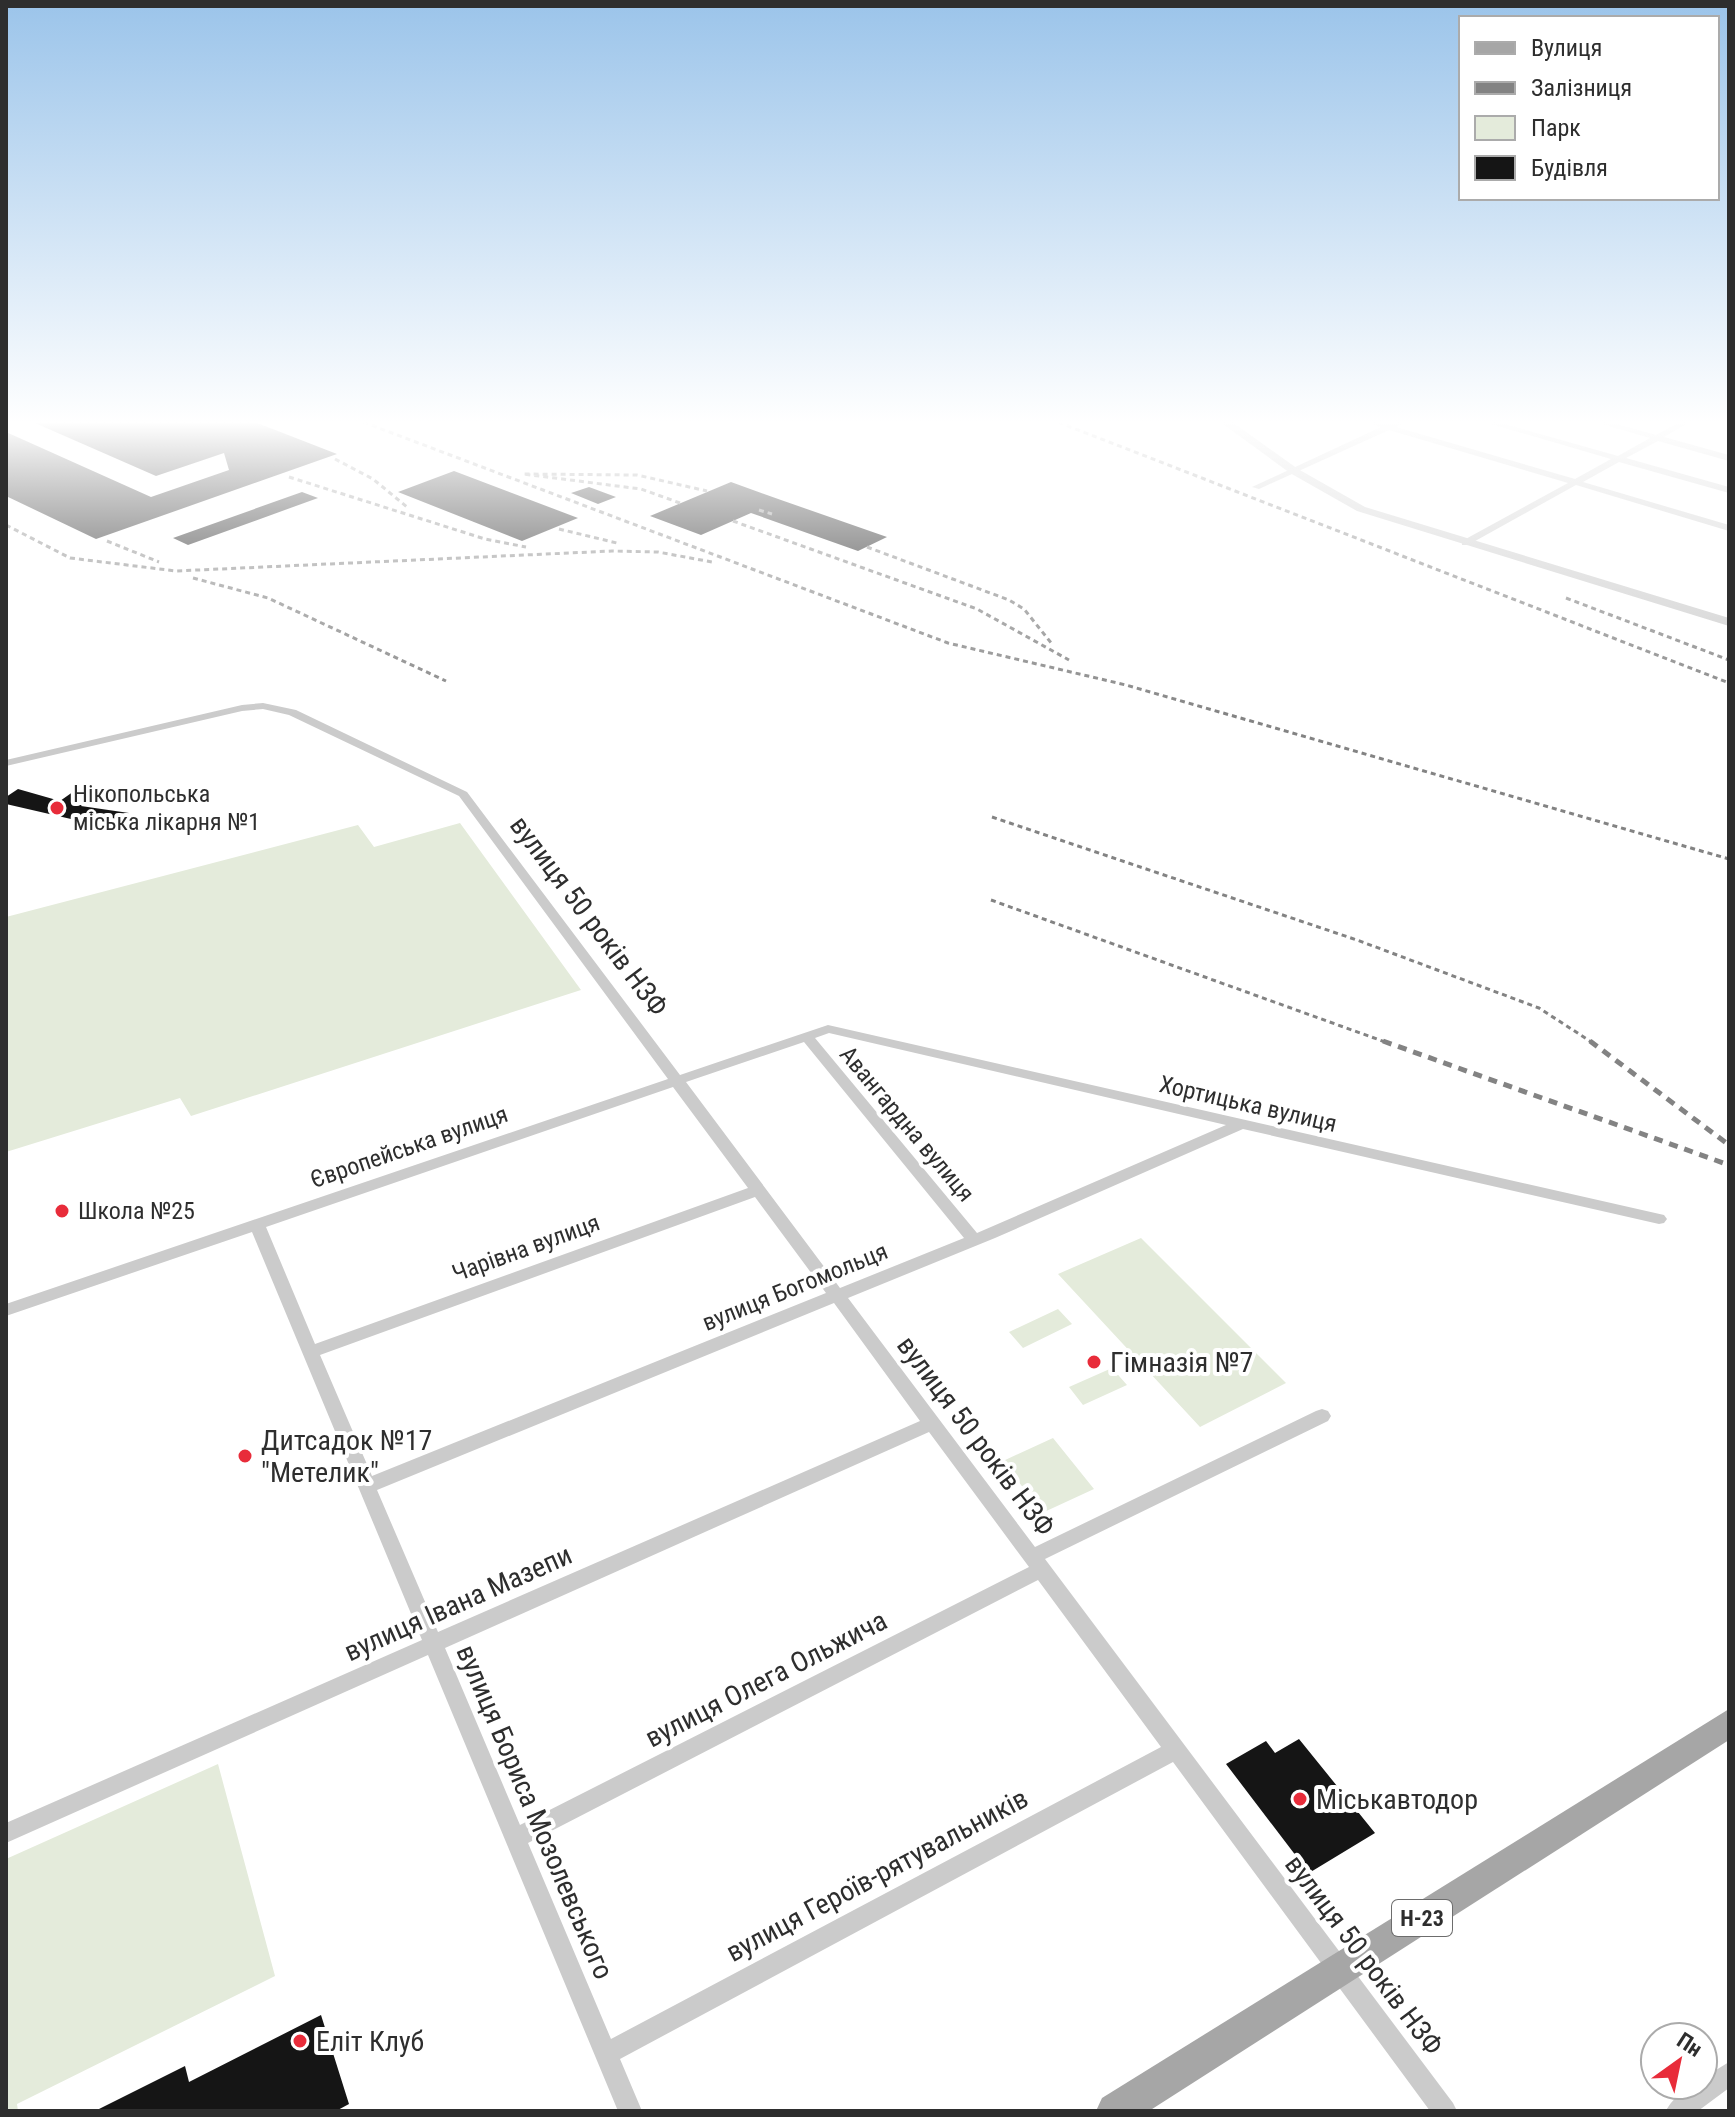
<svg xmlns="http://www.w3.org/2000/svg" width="1735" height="2117" viewBox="0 0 1735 2117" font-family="'Roboto Condensed',sans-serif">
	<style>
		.green { fill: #e4ebdb }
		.building { fill: #151515 }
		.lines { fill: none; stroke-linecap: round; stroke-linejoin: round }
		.minor { fill: #cbcbcb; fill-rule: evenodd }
		.tertiary { fill: #cbcbcb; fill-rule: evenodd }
		.primary { fill: #a6a6a6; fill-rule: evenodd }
		.rail-far1 { stroke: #838383; stroke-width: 3; stroke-dasharray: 5 4; stroke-linecap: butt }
		.rail { stroke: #838383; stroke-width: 5; stroke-dasharray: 9 7; stroke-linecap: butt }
		.poi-dot { fill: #e82c3a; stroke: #fff; stroke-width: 3 }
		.labels { text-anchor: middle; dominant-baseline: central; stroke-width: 8; stroke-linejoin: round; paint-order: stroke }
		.shield { fill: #fff; stroke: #6d6d6d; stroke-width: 2 }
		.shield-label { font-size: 22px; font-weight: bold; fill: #2e2e2e }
		.poi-label { font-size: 24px; fill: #2e2e2e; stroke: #fff; text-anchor: start }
		.street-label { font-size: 24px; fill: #2e2e2e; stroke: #fff }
		.near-street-label { font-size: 28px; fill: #2e2e2e; stroke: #fff }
		.near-poi-label { font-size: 28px; fill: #2e2e2e; stroke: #fff; text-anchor: start }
	</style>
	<rect width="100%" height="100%" fill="#fff"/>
	<path class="green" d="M 460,823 L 581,990 L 191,1116 L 180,1098 L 6,1152 L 6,917 L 358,825 L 374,847 Z
		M 1141,1238 L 1286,1383 L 1200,1427 L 1058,1274 Z
		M 1058,1309 L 1072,1324 L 1023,1348 L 1009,1332 Z
		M 1112,1368 L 1127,1385 L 1083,1405 L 1069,1387 Z
		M 1053,1438 L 1094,1489 L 1042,1513 L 1003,1461 Z
		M 218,1764 L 275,1976 L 17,2104 L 18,2111 L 6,2111 L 6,1859 Z"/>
	<path class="building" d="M 48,419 L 247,419 L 337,454 L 96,539 L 6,496 L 6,432 L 151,497 L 229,470 L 224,453 L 156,476 L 35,423 Z
		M 454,471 L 578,518 L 522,541 L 398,492 Z
		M 731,482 L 781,500 L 887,537 L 858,551 L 751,513 L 701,535 L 650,516 Z
		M 589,487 L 616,497 L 598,504 L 571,493 Z
		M 302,492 L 318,498 L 188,545 L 173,538 Z
		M 18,789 L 60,801 L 77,789 L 98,793 L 81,806 L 129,813 L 110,828 L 6,804 L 6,797 Z
		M 1299,1739 L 1375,1833 L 1309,1873 L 1226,1764 L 1266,1741 L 1275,1753 Z
		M 321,2015 L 349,2104 L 336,2111 L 95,2111 L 185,2066 L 189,2082 Z"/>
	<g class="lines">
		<path class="minor" d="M 1358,419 L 1371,419 L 1388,424 L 1399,419 L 1410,419 L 1396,427 L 1575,479 L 1611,459 L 1474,419 L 1487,419 L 1618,456 L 1650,438 L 1585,419 L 1599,419 L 1656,435 L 1685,419 L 1695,419 L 1664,437 L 1729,455 L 1729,461 L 1658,441 L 1626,458 L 1729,487 L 1729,493 L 1619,462 L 1583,482 L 1729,525 L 1729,531 L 1576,485 L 1468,545 L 1462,545 L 1462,541 L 1568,483 L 1389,430 L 1259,489 L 1252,487 L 1381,427 Z
			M 263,703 L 296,710 L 467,792 L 680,1075 L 828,1025 L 1664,1215 L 1667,1219 L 1664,1223 L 1659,1224 L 1243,1129 L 995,1238 L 848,1298 L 1035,1547 L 1316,1411 L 1322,1409 L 1328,1411 L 1331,1416 L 1328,1421 L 1045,1559 L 1453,2103 L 1457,2111 L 1430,2111 L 1173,1762 L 620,2059 L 642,2111 L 618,2111 L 428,1655 L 6,1843 L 6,1823 L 422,1640 L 252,1232 L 6,1316 L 6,1304 L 668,1079 L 459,796 L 289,715 L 263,709 L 242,711 L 6,766 L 6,760 L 242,705 ZM 829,1033 L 1226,1125 L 977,1233 L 815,1038 ZM 804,1042 L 964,1238 L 840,1288 L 686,1082 ZM 673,1087 L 748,1188 L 315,1344 L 266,1227 ZM 755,1197 L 826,1293 L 372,1476 L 320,1355 ZM 834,1303 L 920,1421 L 438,1632 L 377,1490 ZM 929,1432 L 1029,1567 L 520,1825 L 445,1648 ZM 1038,1580 L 1161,1747 L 611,2039 L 528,1843 Z
			M 1729,2062 L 1729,2088 L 1698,2111 L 1666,2111 C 1672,2098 1689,2085 1703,2085 L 1703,2078 Z"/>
		<path class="tertiary" d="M 1216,419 L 1228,419 L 1298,469 L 1365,507 L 1729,618 L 1729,626 L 1357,511 L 1290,473 Z"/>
		<path class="primary" d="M 1729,1709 L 1729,1740 L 1149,2111 L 1096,2111 L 1102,2098 Z"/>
		<path class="rail-far1" d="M 355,419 L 948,643 L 1126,685 L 1729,859
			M 1050,419 L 1729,683
			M 335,459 L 373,479 L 407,507
			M 289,477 L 485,539 L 526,547
			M 680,503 L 641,489 L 523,474 L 637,475 L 707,491
			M 759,510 L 772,514
			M 733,521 L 977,609 L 1069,660
			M 6,525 L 70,558 L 176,571 L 612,551 L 658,552 L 712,562
			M 559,529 L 617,543
			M 107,541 L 159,562
			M 867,547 L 1009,600 L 1024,609 L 1052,644
			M 193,578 L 268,598 L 446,681
			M 1566,598 L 1729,660
			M 992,817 L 1357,940 L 1539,1008 L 1593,1043
			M 991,900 L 1388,1043"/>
		<path class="rail" d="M 1383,1041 L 1729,1165
			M 1590,1041 L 1729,1145"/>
	</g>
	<linearGradient id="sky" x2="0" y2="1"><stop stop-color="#9bc4ea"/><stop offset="0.59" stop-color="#fff"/><stop offset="1" stop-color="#fff" stop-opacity="0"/></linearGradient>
	<rect width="1735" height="716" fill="url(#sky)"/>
	<g class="poi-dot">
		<circle cx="57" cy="808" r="8"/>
		<circle cx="62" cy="1211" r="8"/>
		<circle cx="1094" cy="1362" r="8"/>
		<circle cx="245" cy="1456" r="8"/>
		<circle cx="1300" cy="1799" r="8"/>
		<circle cx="300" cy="2041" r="8"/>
	</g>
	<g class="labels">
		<rect class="shield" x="1392" y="1900" width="60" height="36" rx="6"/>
		<g class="shield-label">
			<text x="1422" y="1918">Н-23</text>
		</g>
		<g class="poi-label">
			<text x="73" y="794">Нікопольська<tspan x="73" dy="28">міська лікарня №1</tspan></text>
			<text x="78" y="1211">Школа №25</text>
		</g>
		<g class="street-label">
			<text transform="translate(1248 1104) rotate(13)">Хортицька вулиця</text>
			<text transform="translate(907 1124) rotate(50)">Авангардна вулиця</text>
			<text transform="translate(409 1147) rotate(-19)">Європейська вулиця</text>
			<text transform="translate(526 1248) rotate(-20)">Чарівна вулиця</text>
			<text transform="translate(795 1287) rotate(-22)">вулиця Богомольця</text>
		</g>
		<g class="near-street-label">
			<text transform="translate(589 916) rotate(53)">вулиця 50 років НЗФ</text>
			<text transform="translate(976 1436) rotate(53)">вулиця 50 років НЗФ</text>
			<text transform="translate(458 1603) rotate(-24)">вулиця Івана Мазепи</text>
			<text transform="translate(766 1679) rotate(-27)">вулиця Олега Ольжича</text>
			<text transform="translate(535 1812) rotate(67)">вулиця Бориса Мозолевського</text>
			<text transform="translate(877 1875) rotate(-28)">вулиця Героїв-рятувальників</text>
			<text transform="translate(1364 1955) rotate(53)">вулиця 50 років НЗФ</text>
		</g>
		<g class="near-poi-label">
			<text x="1110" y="1362">Гімназія №7</text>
			<text x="261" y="1440">Дитсадок №17<tspan x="261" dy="32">"Метелик"</tspan></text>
			<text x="1316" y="1799">Міськавтодор</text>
			<text x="316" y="2041">Еліт Клуб</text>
		</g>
	</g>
	<rect width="1735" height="2117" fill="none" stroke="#2e2e2e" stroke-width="16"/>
	<rect x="1459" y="16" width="260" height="184" fill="#ffffff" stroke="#ababab" stroke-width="2"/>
	<rect x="1475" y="42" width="40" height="12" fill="#a6a6a6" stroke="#ababab" stroke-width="2"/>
	<text x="1531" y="56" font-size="24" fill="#2e2e2e">Вулиця</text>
	<rect x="1475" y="82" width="40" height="12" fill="#838383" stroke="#ababab" stroke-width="2"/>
	<text x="1531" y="96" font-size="24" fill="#2e2e2e">Залізниця</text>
	<rect x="1475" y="116" width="40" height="24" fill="#e4ebdb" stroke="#ababab" stroke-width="2"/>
	<text x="1531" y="136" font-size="24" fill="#2e2e2e">Парк</text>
	<rect x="1475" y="156" width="40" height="24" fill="#151515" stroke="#ababab" stroke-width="2"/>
	<text x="1531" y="176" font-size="24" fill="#2e2e2e">Будівля</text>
	<g transform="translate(1679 2061) rotate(33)"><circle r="38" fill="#ffffff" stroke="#ababab" stroke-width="2"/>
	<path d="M0-6L14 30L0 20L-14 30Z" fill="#e82c3a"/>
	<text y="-12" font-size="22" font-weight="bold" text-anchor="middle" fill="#2e2e2e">Пн</text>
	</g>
</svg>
